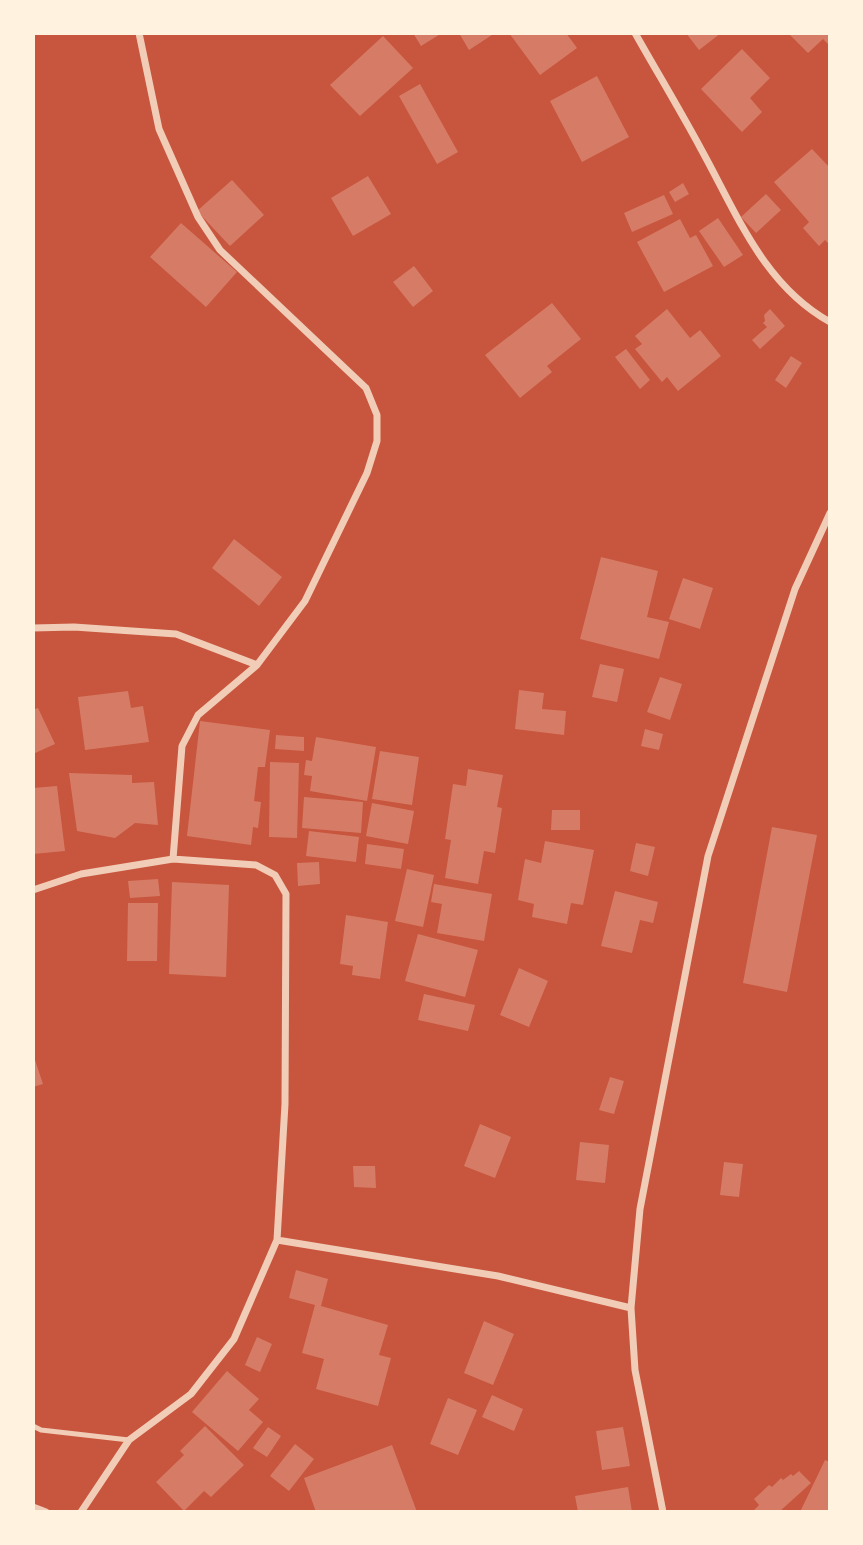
<svg xmlns="http://www.w3.org/2000/svg" width="863" height="1545" viewBox="0 0 863 1545" font-family="Jost,sans-serif">
	<style>
		.building { fill: #d67c66 }
		.lines { fill: none; stroke-linecap: round; stroke-linejoin: round }
		.service { stroke: #f1ccb7; stroke-width: 5 }
		.minor { stroke: #f1ccb7; stroke-width: 7 }
	</style>
	<rect width="100%" height="100%" fill="#c8553d"/>
	<path class="building" d="M 413,33 L 442,33 L 421,46 Z
		M 459,33 L 495,33 L 469,50 Z
		M 509,33 L 566,33 L 577,48 L 540,75 Z
		M 686,33 L 721,33 L 699,50 Z
		M 788,33 L 830,33 L 830,46 L 823,39 L 808,53 Z
		M 383,36 L 413,68 L 360,116 L 330,85 Z
		M 742,49 L 770,78 L 750,98 L 762,112 L 742,132 L 701,89 Z
		M 597,76 L 629,137 L 582,162 L 550,101 Z
		M 420,84 L 458,152 L 437,164 L 399,96 Z
		M 812,149 L 830,168 L 830,245 L 825,240 L 819,246 L 803,228 L 809,222 L 774,182 Z
		M 368,176 L 391,214 L 353,236 L 331,198 Z
		M 232,180 L 264,215 L 230,246 L 197,211 Z
		M 683,183 L 689,194 L 675,202 L 669,192 Z
		M 766,194 L 781,210 L 756,233 L 741,217 Z
		M 664,195 L 673,214 L 632,232 L 624,213 Z
		M 718,218 L 743,255 L 724,267 L 699,231 Z
		M 680,219 L 690,238 L 696,235 L 713,266 L 664,292 L 637,242 Z
		M 181,223 L 237,272 L 206,307 L 150,257 Z
		M 414,266 L 433,291 L 413,307 L 393,282 Z
		M 552,303 L 581,339 L 547,366 L 552,372 L 520,398 L 485,355 Z
		M 667,309 L 690,338 L 700,330 L 721,356 L 678,391 L 667,377 L 662,382 L 635,349 L 642,344 L 635,336 Z
		M 770,309 L 785,326 L 760,349 L 752,340 L 767,327 L 763,323 L 765,321 L 764,315 Z
		M 626,349 L 650,380 L 640,389 L 615,357 Z
		M 791,356 L 802,363 L 786,388 L 775,380 Z
		M 234,539 L 282,577 L 259,606 L 212,568 Z
		M 601,557 L 658,571 L 647,617 L 669,622 L 659,659 L 580,639 Z
		M 683,578 L 713,588 L 700,629 L 669,619 Z
		M 600,664 L 624,669 L 617,702 L 592,697 Z
		M 660,677 L 682,684 L 670,720 L 647,712 Z
		M 519,690 L 544,693 L 542,709 L 566,711 L 564,735 L 515,729 Z
		M 128,691 L 131,708 L 143,706 L 149,742 L 85,750 L 78,697 Z
		M 38,708 L 55,744 L 33,754 L 33,710 Z
		M 200,721 L 270,730 L 265,767 L 258,767 L 254,801 L 261,802 L 258,828 L 253,827 L 251,845 L 187,836 Z
		M 645,729 L 663,734 L 659,750 L 641,746 Z
		M 276,735 L 304,737 L 304,751 L 275,749 Z
		M 316,737 L 376,747 L 367,801 L 310,791 L 312,776 L 304,775 L 306,760 L 312,761 Z
		M 380,751 L 419,757 L 412,805 L 372,799 Z
		M 270,762 L 299,763 L 297,838 L 269,837 Z
		M 468,769 L 503,775 L 497,807 L 502,808 L 495,853 L 484,851 L 478,884 L 445,878 L 451,840 L 445,839 L 453,784 L 466,786 Z
		M 69,773 L 132,775 L 132,783 L 154,782 L 158,825 L 135,823 L 115,838 L 77,831 Z
		M 57,786 L 65,851 L 33,854 L 33,788 Z
		M 304,797 L 363,802 L 361,833 L 302,828 Z
		M 372,803 L 414,811 L 408,844 L 366,836 Z
		M 552,810 L 580,810 L 580,830 L 551,830 Z
		M 772,827 L 817,835 L 787,992 L 743,983 Z
		M 309,831 L 359,837 L 356,862 L 306,856 Z
		M 545,841 L 594,850 L 583,905 L 571,903 L 567,924 L 532,917 L 534,904 L 518,900 L 525,859 L 541,863 Z
		M 636,843 L 655,847 L 648,876 L 630,871 Z
		M 367,844 L 404,849 L 401,869 L 365,864 Z
		M 319,862 L 320,884 L 298,886 L 297,863 Z
		M 407,869 L 434,875 L 423,927 L 395,921 Z
		M 158,879 L 160,896 L 130,898 L 128,881 Z
		M 172,882 L 229,885 L 226,977 L 169,974 Z
		M 434,884 L 492,894 L 484,941 L 437,933 L 442,904 L 431,902 Z
		M 615,891 L 658,902 L 653,923 L 640,920 L 632,953 L 601,946 Z
		M 128,903 L 158,903 L 157,961 L 127,961 Z
		M 346,915 L 388,922 L 380,979 L 352,975 L 353,966 L 340,964 Z
		M 418,934 L 478,950 L 465,997 L 405,981 Z
		M 519,968 L 548,981 L 529,1027 L 500,1015 Z
		M 424,994 L 475,1005 L 468,1031 L 418,1020 Z
		M 33,1054 L 43,1084 L 33,1087 Z
		M 610,1077 L 624,1081 L 614,1114 L 599,1110 Z
		M 480,1124 L 511,1137 L 495,1178 L 464,1166 Z
		M 580,1142 L 609,1145 L 605,1183 L 576,1180 Z
		M 724,1162 L 743,1164 L 739,1197 L 720,1195 Z
		M 353,1166 L 375,1166 L 376,1188 L 354,1187 Z
		M 296,1270 L 328,1279 L 321,1306 L 388,1325 L 379,1355 L 391,1358 L 378,1406 L 316,1389 L 324,1359 L 302,1353 L 315,1305 L 289,1298 Z
		M 484,1321 L 514,1334 L 493,1385 L 464,1373 Z
		M 257,1337 L 272,1344 L 260,1372 L 245,1365 Z
		M 227,1371 L 259,1399 L 249,1410 L 263,1422 L 238,1451 L 192,1412 Z
		M 492,1395 L 523,1409 L 514,1431 L 482,1417 Z
		M 448,1398 L 477,1410 L 458,1455 L 430,1444 Z
		M 205,1426 L 244,1465 L 211,1497 L 204,1491 L 184,1511 L 156,1482 L 184,1455 L 180,1451 Z
		M 268,1427 L 281,1436 L 267,1457 L 253,1448 Z
		M 623,1427 L 630,1466 L 602,1470 L 596,1431 Z
		M 295,1444 L 314,1459 L 289,1491 L 270,1476 Z
		M 392,1445 L 417,1512 L 316,1512 L 304,1478 Z
		M 825,1460 L 830,1462 L 830,1512 L 800,1512 Z
		M 799,1471 L 811,1483 L 779,1512 L 752,1512 L 759,1505 L 754,1499 L 769,1485 L 772,1487 L 781,1478 L 783,1480 L 791,1474 L 793,1476 Z
		M 628,1487 L 632,1512 L 578,1512 L 575,1496 Z"/>
	<g class="lines">
		<path class="service" d="M 33,1426 L 41,1430 L 129,1440"/>
		<path class="minor" d="M 139,33 L 159,129 L 198,217 L 220,250 L 366,388 L 377,415 L 377,441 L 367,473 L 305,601 L 257,665 L 198,715 L 182,746 L 173,859
			M 635,33 C 657,72 680,110 701,149 C 736,212 763,285 830,322
			M 33,628 L 74,627 L 176,634 L 257,665
			M 33,890 L 81,874 L 173,859 L 256,865 L 275,875 L 286,894 L 285,1104 L 277,1240 L 234,1339 L 191,1394 L 129,1440 L 81,1512
			M 277,1240 L 498,1276 L 631,1308
			M 33,1507 L 46,1512
			M 663,1512 L 635,1370 L 631,1308 L 640,1209 L 708,856 L 795,589 L 830,513"/>
	</g>
	<rect width="863" height="1545" fill="none" stroke="#fff3e0" stroke-width="70"/>
</svg>
